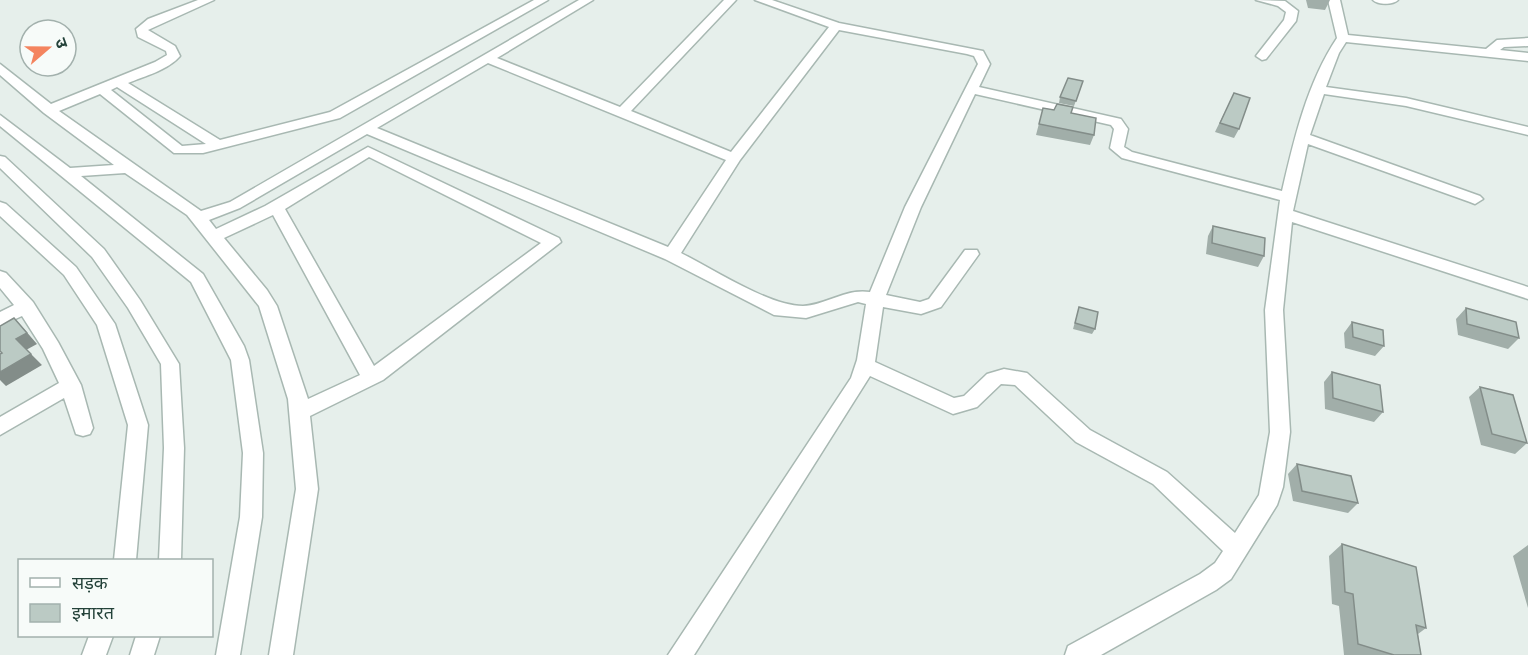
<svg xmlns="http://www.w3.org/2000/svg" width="1528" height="655" viewBox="0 0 1528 655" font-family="'Sofia Sans Condensed','Noto Sans Devanagari',sans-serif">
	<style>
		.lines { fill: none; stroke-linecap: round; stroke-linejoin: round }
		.minor-casing { stroke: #a8b8b2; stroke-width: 3 }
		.minor { fill: #fff; fill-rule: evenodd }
		.wall { fill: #a1aea9 }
		.shaded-wall { fill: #838d89 }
		.building { fill: #bbcac4; stroke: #838d89; stroke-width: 1.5 }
	</style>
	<rect width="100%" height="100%" fill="#e6efeb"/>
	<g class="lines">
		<g class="minor-casing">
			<path id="minor" d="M 198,0 L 214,0 L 148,30 L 175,46 L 180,56 C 168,70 145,76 128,83 L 220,140 L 330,112 L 534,0 L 548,0 L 340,118 L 203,153 L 174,153 L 100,94 L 59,111 L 201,211 L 230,202 L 579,0 L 593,0 L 497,58 L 620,107 L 724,0 L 736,0 L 631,111 L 731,152 L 829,27 L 755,0 L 772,0 L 839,23 L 983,51 L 990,64 L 979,87 L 1121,119 L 1128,129 L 1124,147 L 1132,152 L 1282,191 C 1294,139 1307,83 1337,38 L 1328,0 L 1340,0 L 1348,35 L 1486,49 L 1497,40 L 1528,38 L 1528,46 L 1504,47 L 1500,50 L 1528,53 L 1528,61 L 1346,42 L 1339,53 L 1326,87 L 1406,98 L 1528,127 L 1528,135 L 1406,106 L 1324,94 L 1310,135 L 1480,196 L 1483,199 L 1475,204 L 1470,202 L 1308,144 L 1293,211 L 1528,287 L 1528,299 L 1292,222 L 1283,310 L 1290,432 L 1283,487 L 1277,505 L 1231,579 L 1216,590 L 1101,655 L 1065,655 L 1068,646 L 1200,574 L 1215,563 L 1223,551 L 1153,484 L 1076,442 L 1015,385 L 1001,384 L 977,407 L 953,414 L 870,376 L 694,655 L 668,655 L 851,378 L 857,360 L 866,304 L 858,302 L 806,318 L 774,315 L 665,259 L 367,134 L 240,208 L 209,220 L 216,229 L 265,206 L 368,147 L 559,238 L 561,242 L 383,380 L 310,416 L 318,489 L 293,655 L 269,655 L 296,489 L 288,399 L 259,306 L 187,215 L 125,173 L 81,176 L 203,274 L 244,346 L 249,360 L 263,453 L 262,517 L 240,655 L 216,655 L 240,517 L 243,453 L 231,360 L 191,282 L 0,126 L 0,115 L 70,168 L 114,165 L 44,113 L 0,75 L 0,64 L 51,104 L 155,62 L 167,55 L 166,51 L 138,37 L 136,29 L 148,19 ZM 839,30 L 967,54 L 974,56 L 978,64 L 905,207 L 870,292 C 846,288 826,305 803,306 C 769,306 713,269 681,253 L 740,160 ZM 488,63 L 726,160 L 668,247 L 377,128 ZM 117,87 L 206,144 L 182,146 L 111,90 ZM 975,94 L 1111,125 L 1114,129 L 1110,148 L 1122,158 L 1280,200 L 1265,310 L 1270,432 L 1259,495 L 1235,533 L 1167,472 L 1090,430 L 1027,373 L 1004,369 L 987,374 L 964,396 L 954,398 L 875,362 L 883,307 L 921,314 L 941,307 L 979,254 L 977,250 L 965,250 L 929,299 L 920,302 L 886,295 L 921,207 ZM 369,157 L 541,243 L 374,366 L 285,209 ZM 273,215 L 360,375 L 308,399 L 277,306 L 267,290 L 224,238 Z
				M 1256,0 L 1285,1 L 1298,11 L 1296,21 L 1266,59 L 1262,60 L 1256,56 L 1284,20 L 1286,12 L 1278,6 Z
				M 1373,0 L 1398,0 C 1393,5 1378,5 1373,0 Z
				M 0,156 L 5,157 L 104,249 L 140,300 L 179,364 L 184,448 L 181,560 L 159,560 L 164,448 L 161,364 L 128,308 L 92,257 L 0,168 Z
				M 0,202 L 6,204 L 76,267 L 115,324 L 148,425 L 136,560 L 114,560 L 128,425 L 97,325 L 64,275 L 0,216 Z
				M 0,271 L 6,273 L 33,302 L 58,342 L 81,385 L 93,428 L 90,434 L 83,436 L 76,434 L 64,398 L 0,435 L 0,417 L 59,383 L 43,349 L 22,316 L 0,326 L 0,312 L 14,305 L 0,288 Z
				M 89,636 L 113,636 L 106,655 L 82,655 Z
				M 136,636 L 160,636 L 154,655 L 130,655 Z"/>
		</g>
		<use href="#minor" class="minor"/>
	</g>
	<path class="wall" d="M 1306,0 L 1330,0 L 1325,10 L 1308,8 Z
		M 1083,81 L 1074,106 L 1059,103 L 1060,97 Z
		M 1234,93 L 1239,129 L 1234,138 L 1215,132 Z
		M 1043,108 L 1071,113 L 1094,135 L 1090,145 L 1036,135 Z
		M 1213,226 L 1264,256 L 1258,267 L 1206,254 L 1208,236 Z
		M 1079,307 L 1095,329 L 1092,334 L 1073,329 Z
		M 1466,308 L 1519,338 L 1508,349 L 1458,335 L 1456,319 Z
		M 1352,322 L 1384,346 L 1375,356 L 1345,348 L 1344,333 Z
		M 1332,372 L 1383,412 L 1374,422 L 1325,409 L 1324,382 Z
		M 1480,387 L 1527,443 L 1515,454 L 1481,445 L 1469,397 Z
		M 1297,464 L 1358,503 L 1348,513 L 1293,501 L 1288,474 Z
		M 1342,544 L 1426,628 L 1418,634 L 1421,655 L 1344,655 L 1339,606 L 1332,604 L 1329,556 Z
		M 1528,545 L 1528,608 L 1513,556 Z"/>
	<path class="shaded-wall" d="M 14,318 L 24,329 L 37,344 L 26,350 L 16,339 Z
		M 31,354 L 42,365 L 6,386 L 0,380 L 0,372 Z"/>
	<path class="building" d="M 1068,78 L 1083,81 L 1076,101 L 1060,97 Z
		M 1234,93 L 1250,98 L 1239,129 L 1220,123 Z
		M 1057,104 L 1073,107 L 1071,113 L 1096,118 L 1094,135 L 1039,124 L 1043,108 L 1054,110 Z
		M 1213,226 L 1265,238 L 1264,256 L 1212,243 Z
		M 1079,307 L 1098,312 L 1095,329 L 1075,323 Z
		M 1466,308 L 1516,322 L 1519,338 L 1467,324 Z
		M 14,318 L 27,333 L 16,339 L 31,354 L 0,372 L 0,354 L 2,353 L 0,351 L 0,326 Z
		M 1352,322 L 1383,330 L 1384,346 L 1353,337 Z
		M 1332,372 L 1380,385 L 1383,412 L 1333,398 Z
		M 1480,387 L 1513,395 L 1527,443 L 1492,434 Z
		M 1297,464 L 1351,476 L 1358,503 L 1302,491 Z
		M 1342,544 L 1416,567 L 1426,628 L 1416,625 L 1421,655 L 1394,655 L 1358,644 L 1353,594 L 1345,592 Z"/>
	<rect x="18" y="559" width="195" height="78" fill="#f7fbf9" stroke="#a3b1ad" stroke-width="1.5"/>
	<rect x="30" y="578" width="30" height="9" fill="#ffffff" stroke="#a3b1ad" stroke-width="1.5"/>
	<text x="72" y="589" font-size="18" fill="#24423a">सड़क</text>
	<rect x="30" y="604" width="30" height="18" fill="#bbcac4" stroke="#a3b1ad" stroke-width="1.5"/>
	<text x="72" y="619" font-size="18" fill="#24423a">इमारत</text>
	<g transform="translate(48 48) rotate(70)"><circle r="28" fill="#f7fbf9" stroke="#a3b1ad" stroke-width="1.5"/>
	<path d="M0-4.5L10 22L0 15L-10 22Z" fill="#f4845f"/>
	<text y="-9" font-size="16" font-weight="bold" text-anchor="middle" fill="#24423a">उ</text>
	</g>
</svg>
